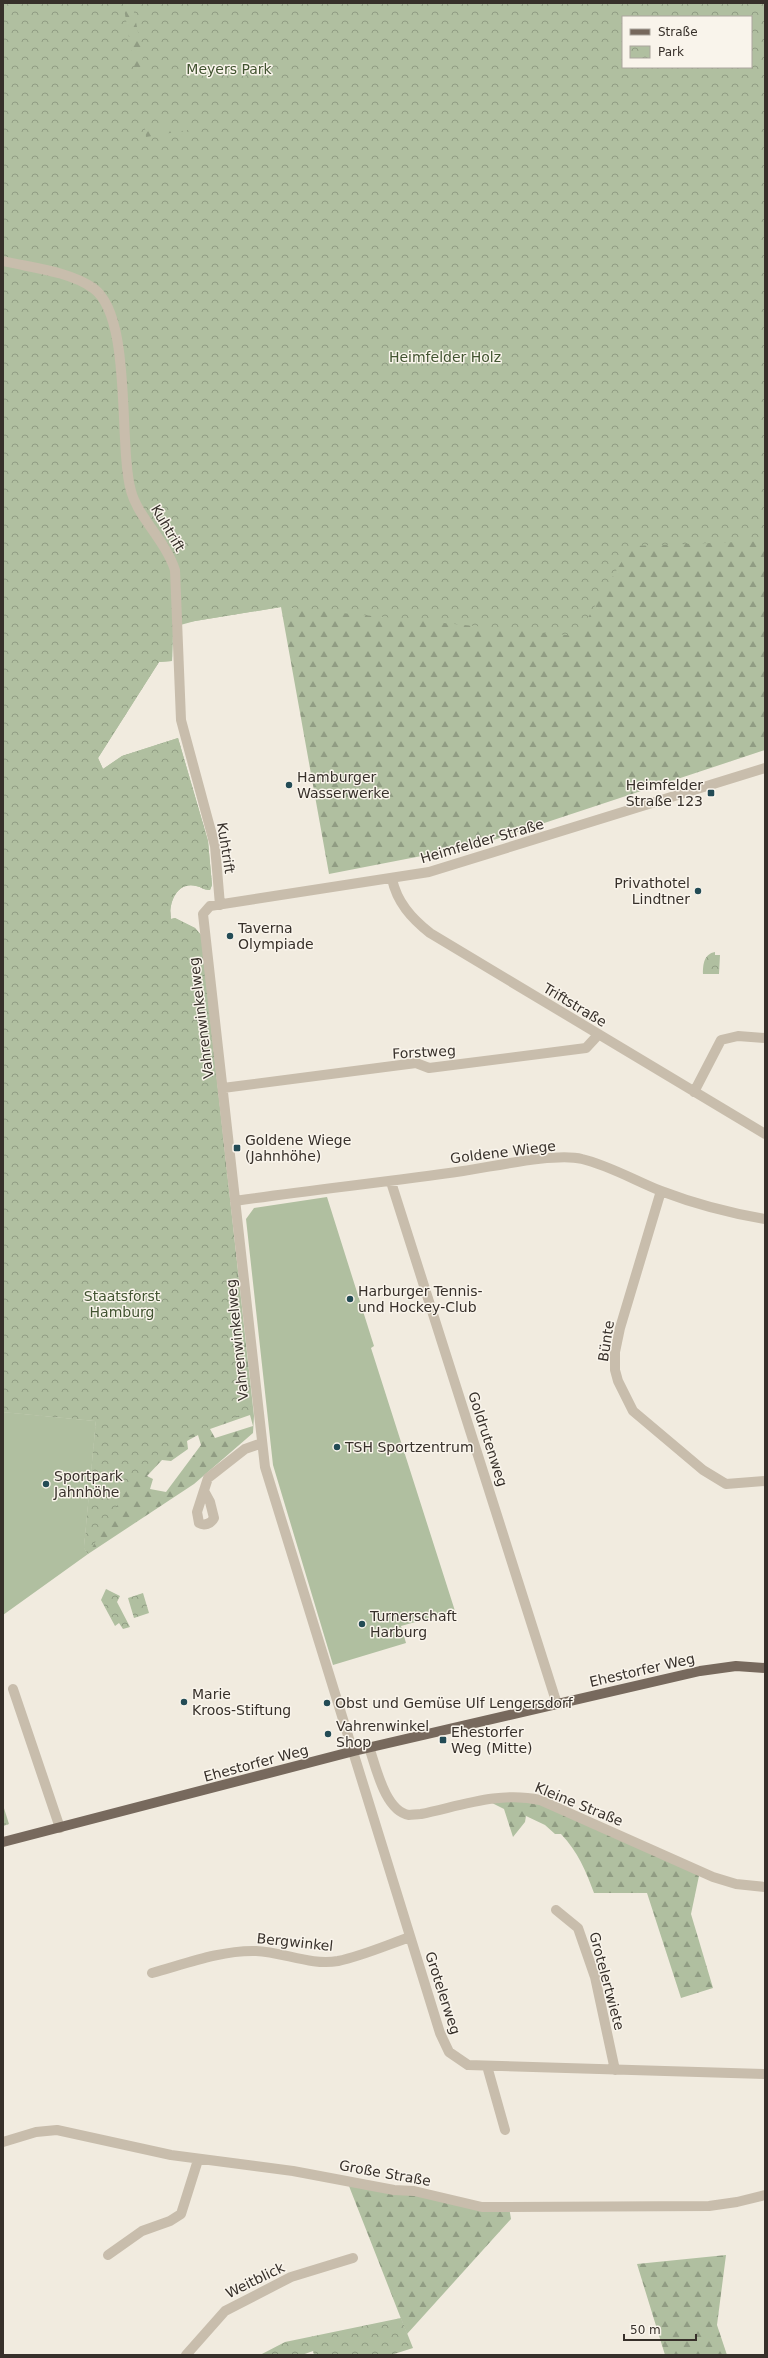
<svg xmlns="http://www.w3.org/2000/svg" width="768" height="2358" viewBox="0 0 768 2358" font-family="'DejaVu Sans',sans-serif">
	<style>
		.grass { fill: url(#grass-tufts) }
		.forest { fill: url(#forest-firs); fill-rule: evenodd }
		.park { fill: url(#park-crowns); fill-rule: evenodd }
		.pitch { fill: #b0bfa0 }
		.lines { fill: none; stroke-linecap: round; stroke-linejoin: round }
		.minor { stroke: #c8bdac; stroke-width: 10 }
		.major { stroke: #77695d; stroke-width: 10 }
		.poi-dot { fill: #234b55; stroke: #f9f4eb; stroke-width: 1.5 }
		.labels { text-anchor: middle; dominant-baseline: central; stroke-width: 3; stroke-linejoin: round; paint-order: stroke }
		.park-label { font-size: 14px; fill: #415330; stroke: #f9f4eb }
		.street-label { font-size: 14px; fill: #37302a; stroke: #f9f4eb }
		.poi-label { font-size: 14px; fill: #37302a; stroke: #f9f4eb; text-anchor: start }
	</style>
	<defs>
		<pattern id="grass-tufts" width="24" height="20" patternUnits="userSpaceOnUse"><rect width="24" height="20" fill="#b0bfa0"/><path d="M3 7l-1-3M5 7V3M7 7l1-3M15 17l-1-3M17 17v-4M19 17l1-3" fill="none" stroke="#909c83"/></pattern>
		<pattern id="forest-firs" width="22" height="20" patternUnits="userSpaceOnUse"><rect width="22" height="20" fill="#b0bfa0"/><path d="M5 1l3.5 6h-7zM16 11l3.5 6h-7z" fill="#909c83"/></pattern>
		<pattern id="park-crowns" width="20" height="18" patternUnits="userSpaceOnUse"><rect width="20" height="18" fill="#b0bfa0"/><path d="M2 6a3 3 0 1 1 6 0M12 15a3 3 0 1 1 6 0" fill="none" stroke="#909c83"/></pattern>
	</defs>
	<rect width="100%" height="100%" fill="#f1ebdf"/>
	<path class="grass" d="M 3,1805 L 9,1824 L 3,1826 Z"/>
	<path class="forest" d="M 3,3 L 765,3 L 765,750 L 478,845 L 329,874 L 281,607 L 183,623 L 173,627 L 172,661 L 159,662 L 98,758 L 103,769 L 122,756 L 178,738 L 208,841 L 212,885 L 210,890 C 203,890 202,887 196,886 C 176,881 168,905 171,919 L 175,918 L 195,928 L 201,935 L 254,1416 L 253,1433 L 194,1484 L 88,1554 L 84,1548 L 96,1421 L 3,1412 ZM 623,17 L 751,17 L 751,67 L 623,67 ZM 250,1415 L 253,1426 L 215,1438 L 210,1429 ZM 198,1435 L 201,1445 L 166,1492 L 150,1489 L 153,1479 L 147,1476 L 162,1460 L 171,1461 L 188,1449 L 187,1441 Z
		M 524,1796 L 700,1871 L 691,1914 L 713,1988 L 681,1998 L 647,1893 L 594,1893 C 586,1871 578,1852 561,1834 L 555,1834 L 545,1825 L 526,1816 L 525,1822 L 513,1837 L 504,1809 L 486,1800 Z
		M 347,2181 L 509,2207 L 511,2219 L 407,2334 Z
		M 726,2255 L 717,2325 L 727,2355 L 665,2355 L 637,2264 Z"/>
	<path class="park" d="M 3,3 L 123,3 L 137,83 L 143,56 L 132,3 L 765,3 L 765,541 L 631,546 L 577,636 L 281,607 L 195,621 L 173,627 L 172,661 L 159,662 L 98,758 L 103,769 L 122,756 L 178,738 L 208,841 L 212,885 L 210,890 C 203,890 202,887 196,886 C 176,881 168,905 171,919 L 175,918 L 195,928 L 201,935 L 251,1411 C 219,1424 177,1436 152,1460 C 125,1486 108,1523 88,1554 L 84,1548 L 96,1421 L 3,1412 ZM 623,17 L 751,17 L 751,67 L 623,67 ZM 145,128 L 193,128 L 194,129 L 146,137 Z
		M 715,952 L 715,955 L 720,955 L 719,974 L 703,974 C 703,964 704,954 715,952 Z
		M 106,1589 L 120,1596 L 117,1602 L 130,1627 L 123,1629 L 119,1623 L 115,1626 L 101,1600 Z
		M 143,1593 L 149,1613 L 134,1618 L 128,1598 Z
		M 401,2318 L 413,2348 L 391,2355 L 314,2355 L 313,2351 L 302,2355 L 260,2355 L 285,2342 Z"/>
	<path class="pitch" d="M 327,1197 L 374,1346 L 371,1348 L 455,1611 L 401,1626 L 406,1643 L 333,1665 L 273,1465 L 246,1219 L 254,1208 Z
		M 3,1412 L 96,1421 L 84,1548 L 88,1554 L 3,1615 Z"/>
	<g class="lines">
		<path class="minor" d="M 3,261 C 32,268 68,271 93,288 C 133,316 118,444 131,491 C 138,517 165,540 175,570 L 181,720 L 215,846 L 220,905
			M 765,768 L 429,872 L 210,906 L 203,914 L 265,1467 L 440,2033 L 449,2052 L 468,2065 L 765,2074
			M 392,879 C 397,902 411,918 430,933 L 765,1134
			M 223,1088 L 416,1063 L 429,1068 L 586,1048 L 598,1035
			M 694,1092 L 721,1040 L 738,1036 L 765,1038
			M 391,1182 L 557,1704
			M 661,1191 L 620,1328 L 615,1352 L 615,1370 L 618,1381 L 633,1411 L 703,1470 L 726,1484 L 765,1481
			M 235,1201 C 311,1190 387,1182 463,1171 C 492,1167 556,1152 582,1159 C 608,1165 636,1181 661,1191 C 695,1204 729,1213 765,1219
			M 204,1491 L 210,1502 L 214,1518 C 211,1524 204,1526 199,1523 L 197,1512 L 208,1478 L 245,1449 L 262,1443
			M 13,1689 L 60,1828
			M 369,1747 C 376,1767 385,1811 409,1815 C 412,1815 417,1814 421,1814 C 460,1806 500,1791 540,1800 L 713,1877 L 736,1884 L 765,1887
			M 556,1910 L 578,1928 L 595,1977 L 615,2070
			M 152,1973 C 185,1964 221,1950 256,1951 C 283,1952 311,1966 338,1961 C 362,1956 387,1945 410,1937
			M 487,2066 L 505,2130
			M 3,2142 L 36,2132 L 57,2130 L 171,2155 L 293,2171 L 394,2190 L 414,2191 L 482,2207 L 709,2206 L 737,2202 L 765,2195
			M 108,2255 L 142,2231 L 170,2221 L 181,2214 L 198,2160
			M 186,2355 L 225,2311 L 291,2277 L 353,2258"/>
		<path class="major" d="M 3,1842 L 354,1751 L 700,1671 L 736,1666 L 765,1668"/>
	</g>
	<g class="poi-dot">
		<circle cx="289" cy="785" r="4"/>
		<rect x="707" y="789" width="8" height="8" rx="2"/>
		<circle cx="698" cy="891" r="4"/>
		<circle cx="230" cy="936" r="4"/>
		<rect x="233" y="1144" width="8" height="8" rx="2"/>
		<circle cx="350" cy="1299" r="4"/>
		<circle cx="337" cy="1447" r="4"/>
		<circle cx="46" cy="1484" r="4"/>
		<circle cx="362" cy="1624" r="4"/>
		<circle cx="184" cy="1702" r="4"/>
		<circle cx="327" cy="1703" r="4"/>
		<circle cx="328" cy="1734" r="4"/>
		<rect x="439" y="1736" width="8" height="8" rx="2"/>
	</g>
	<g class="labels">
		<g class="park-label">
			<text x="229" y="69">Meyers Park</text>
			<text x="445" y="357">Heimfelder Holz</text>
			<text x="122" y="1296">Staatsforst<tspan x="122" dy="16">Hamburg</tspan></text>
		</g>
		<g class="street-label">
			<text transform="translate(168 528) rotate(59)">Kuhtrift</text>
			<text transform="translate(482 841) rotate(-16)">Heimfelder Straße</text>
			<text transform="translate(226 848) rotate(81)">Kuhtrift</text>
			<text transform="translate(575 1005) rotate(31)">Triftstraße</text>
			<text transform="translate(201 1018) rotate(-97)">Vahrenwinkelweg</text>
			<text transform="translate(424 1052) rotate(-3)">Forstweg</text>
			<text transform="translate(503 1152) rotate(-7)">Goldene Wiege</text>
			<text transform="translate(237 1340) rotate(-96)">Vahrenwinkelweg</text>
			<text transform="translate(606 1341) rotate(-81)">Bünte</text>
			<text transform="translate(488 1439) rotate(72)">Goldrutenweg</text>
			<text transform="translate(642 1670) rotate(-13)">Ehestorfer Weg</text>
			<text transform="translate(256 1763) rotate(-15)">Ehestorfer Weg</text>
			<text transform="translate(579 1804) rotate(22)">Kleine Straße</text>
			<text transform="translate(295 1942) rotate(6)">Bergwinkel</text>
			<text transform="translate(607 1981) rotate(75)">Grotelertwiete</text>
			<text transform="translate(443 1993) rotate(72)">Grotelerweg</text>
			<text transform="translate(385 2173) rotate(10)">Große Straße</text>
			<text transform="translate(255 2280) rotate(-26)">Weitblick</text>
		</g>
		<g class="poi-label">
			<text x="297" y="777">Hamburger<tspan x="297" dy="16">Wasserwerke</tspan></text>
			<text x="703" y="785" text-anchor="end">Heimfelder<tspan x="703" dy="16">Straße 123</tspan></text>
			<text x="690" y="883" text-anchor="end">Privathotel<tspan x="690" dy="16">Lindtner</tspan></text>
			<text x="238" y="928">Taverna<tspan x="238" dy="16">Olympiade</tspan></text>
			<text x="245" y="1140">Goldene Wiege<tspan x="245" dy="16">(Jahnhöhe)</tspan></text>
			<text x="358" y="1291">Harburger Tennis-<tspan x="358" dy="16">und Hockey-Club</tspan></text>
			<text x="345" y="1447">TSH Sportzentrum</text>
			<text x="54" y="1476">Sportpark<tspan x="54" dy="16">Jahnhöhe</tspan></text>
			<text x="370" y="1616">Turnerschaft<tspan x="370" dy="16">Harburg</tspan></text>
			<text x="192" y="1694">Marie<tspan x="192" dy="16">Kroos-Stiftung</tspan></text>
			<text x="335" y="1703">Obst und Gemüse Ulf Lengersdorf</text>
			<text x="336" y="1726">Vahrenwinkel<tspan x="336" dy="16">Shop</tspan></text>
			<text x="451" y="1732">Ehestorfer<tspan x="451" dy="16">Weg (Mitte)</tspan></text>
		</g>
	</g>
	<rect width="768" height="2358" fill="none" stroke="#37302a" stroke-width="8"/>
	<rect x="622" y="16" width="130" height="52" fill="#f9f4eb" stroke="#aba69e"/>
	<rect x="630" y="29" width="20" height="6" fill="#77695d" stroke="#aba69e"/>
	<text x="658" y="36" font-size="12" fill="#37302a">Straße</text>
	<rect x="630" y="46" width="20" height="12" fill="url(#park-crowns)" stroke="#aba69e"/>
	<text x="658" y="56" font-size="12" fill="#37302a">Park</text>
	<path d="M624 2334v6h72v-6" fill="none" stroke="#37302a" stroke-width="2"/>
	<text x="630" y="2334" font-size="12" fill="#37302a" stroke="#f9f4eb" stroke-width="3" paint-order="stroke">50 m</text>
</svg>
